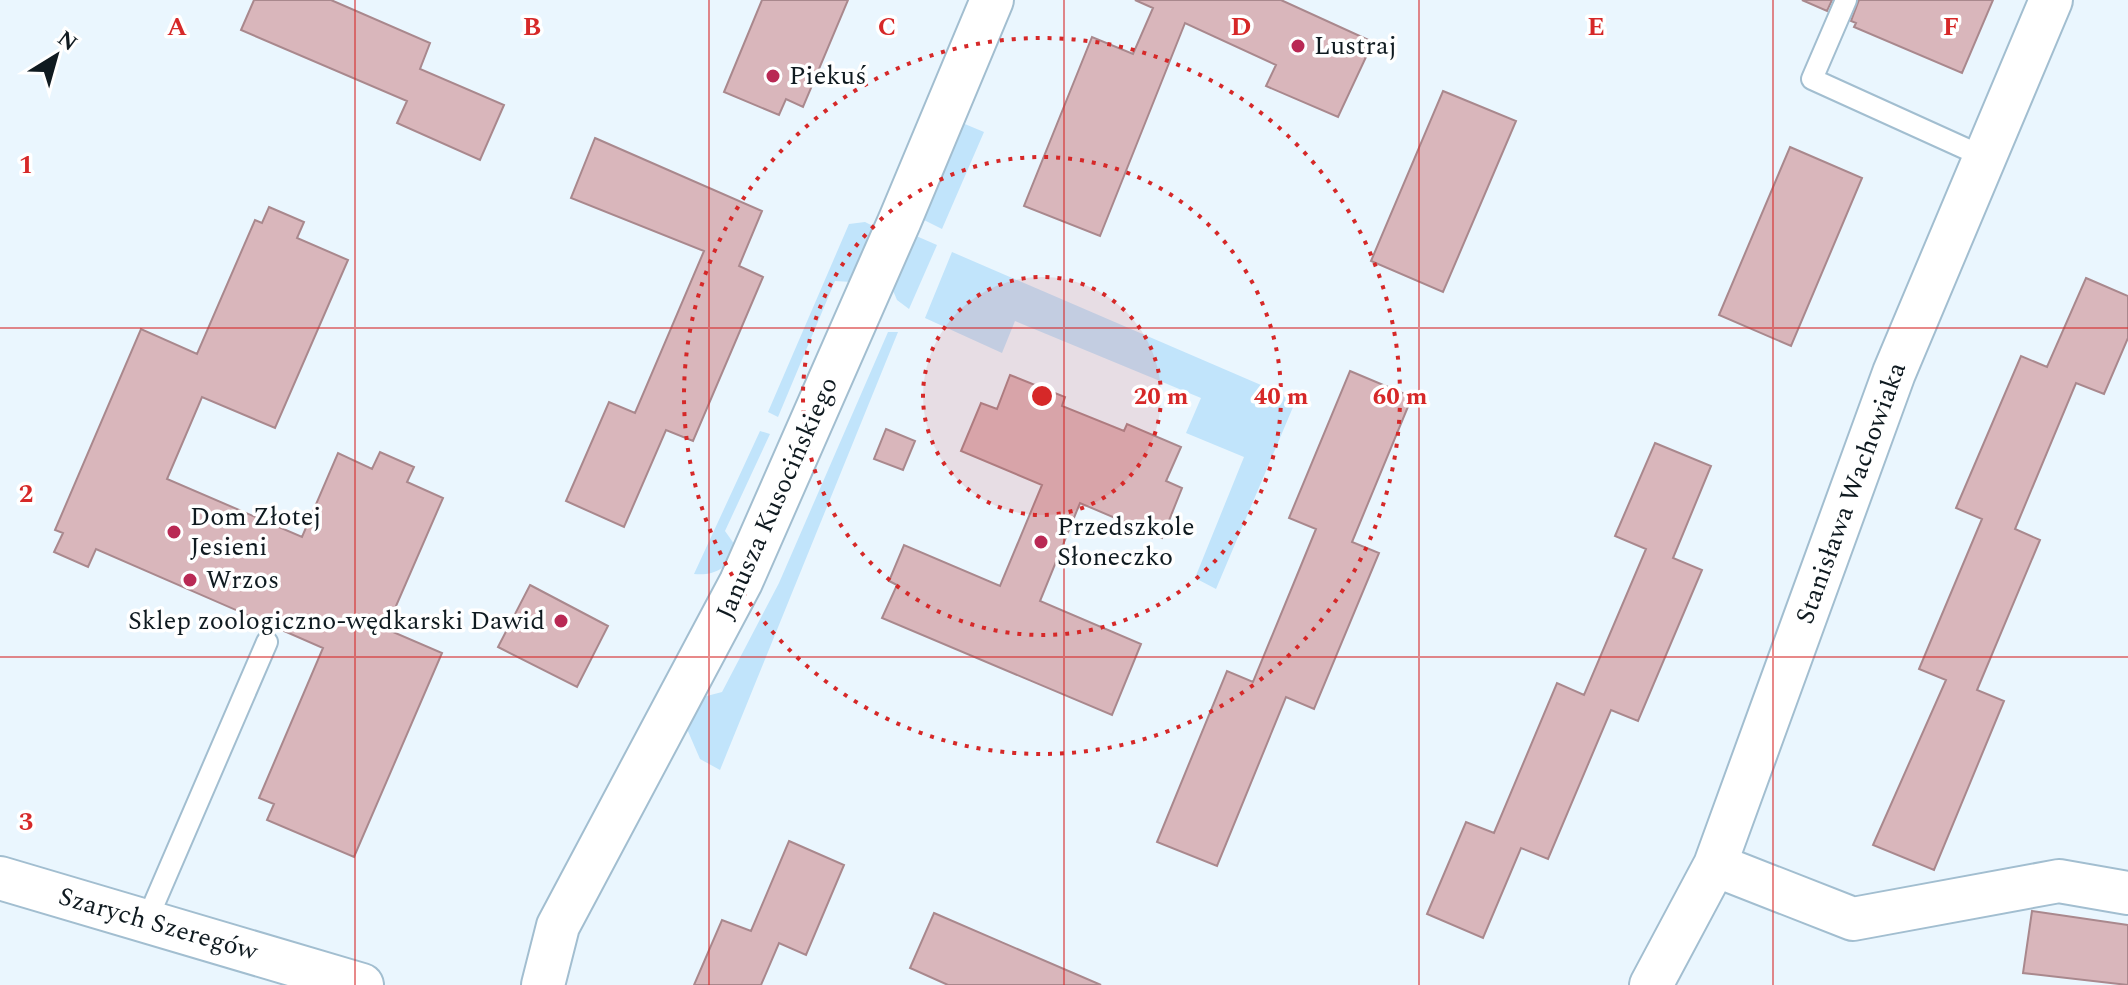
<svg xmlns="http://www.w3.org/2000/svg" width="2128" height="985" viewBox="0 0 2128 985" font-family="Spectral,serif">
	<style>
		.green { fill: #c1e4fb }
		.building { fill: #d9b6bb; stroke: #a9888d; stroke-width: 2 }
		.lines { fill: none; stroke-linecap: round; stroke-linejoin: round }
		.service-casing { stroke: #a2bed0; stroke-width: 24 }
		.minor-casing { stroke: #a2bed0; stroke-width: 46 }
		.service { stroke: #fff; stroke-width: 20 }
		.minor { stroke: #fff; stroke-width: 42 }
		.grid { fill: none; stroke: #d62828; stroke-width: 2; stroke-opacity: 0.55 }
		.ring { fill: none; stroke: #d62828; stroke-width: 4; stroke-dasharray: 4 8 }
		.poi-dot { fill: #b92954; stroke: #fff; stroke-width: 3 }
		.labels { text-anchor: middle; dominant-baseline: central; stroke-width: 7; stroke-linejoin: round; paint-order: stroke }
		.poi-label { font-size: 26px; fill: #0f1a20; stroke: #fff; text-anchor: start }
		.street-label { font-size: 26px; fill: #0f1a20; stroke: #fff }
		.grid-label { font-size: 26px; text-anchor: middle; font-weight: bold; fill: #d62828; stroke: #fff; stroke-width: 7; stroke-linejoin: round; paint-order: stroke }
		.centre { fill: #d62828; stroke: #fff; stroke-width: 4 }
		.ring-label { font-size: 24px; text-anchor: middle; font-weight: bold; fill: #d62828; stroke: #fff; stroke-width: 7; stroke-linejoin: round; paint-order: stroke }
	</style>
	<rect width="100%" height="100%" fill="#eaf6fe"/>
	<path class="green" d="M 960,122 L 984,132 L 942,229 L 920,218 Z
		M 865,222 L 875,227 L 851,282 L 835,281 L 778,417 L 768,412 L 849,224 Z
		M 914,235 L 937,245 L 909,309 L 897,300 L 891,286 Z
		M 952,252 L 1296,400 L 1216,589 L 1195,578 L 1244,457 L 1186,433 L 1201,398 L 1015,321 L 1002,353 L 925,318 Z
		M 888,332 L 898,332 L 720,770 L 700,759 L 687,729 L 703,697 L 722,692 L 779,583 Z
		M 760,431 L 770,434 L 725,531 L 737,548 C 728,568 715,576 694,574 Z"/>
	<path class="building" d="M 254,0 L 331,0 L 430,43 L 420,69 L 504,105 L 480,160 L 397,123 L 407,101 L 241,30 Z
		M 762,0 L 848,0 L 803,107 L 786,99 L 779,115 L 724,92 Z
		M 1135,0 L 1281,0 L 1373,42 L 1338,117 L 1266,86 L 1276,65 L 1185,23 L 1100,236 L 1024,206 L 1092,37 L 1133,54 L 1153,8 Z
		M 1802,0 L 1832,0 L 1827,11 Z
		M 1859,0 L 1993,0 L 1962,73 L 1854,27 L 1856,23 L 1851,21 Z
		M 1443,91 L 1516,121 L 1443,292 L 1371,261 Z
		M 595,138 L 762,211 L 739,266 L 763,277 L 693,441 L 666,430 L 624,527 L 566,501 L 609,402 L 635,413 L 704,251 L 571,198 Z
		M 1790,147 L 1862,178 L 1791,346 L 1719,315 Z
		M 269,207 L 304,222 L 297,238 L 348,260 L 275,428 L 202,397 L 167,479 L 302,537 L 338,453 L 372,469 L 380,452 L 414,467 L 407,482 L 443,498 L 386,629 L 442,653 L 354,857 L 267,820 L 274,804 L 259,798 L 323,648 L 96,549 L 88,567 L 54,552 L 63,533 L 55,530 L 141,329 L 197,354 L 255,220 L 262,223 Z
		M 2086,278 L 2128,296 L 2128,338 L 2104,394 L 2076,383 L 2015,529 L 2040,540 L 1977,690 L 2004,701 L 1934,870 L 1873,845 L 1946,680 L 1919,669 L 1982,519 L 1956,508 L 2021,356 L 2047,367 Z
		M 1350,371 L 1412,397 L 1352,542 L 1379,553 L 1314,709 L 1286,697 L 1217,866 L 1157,842 L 1227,671 L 1253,682 L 1300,568 L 1316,529 L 1289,518 Z
		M 1010,375 L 1065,397 L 1062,406 L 1124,431 L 1127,424 L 1181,447 L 1166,481 L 1182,488 L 1162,538 L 1080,503 L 1040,601 L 1141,644 L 1112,715 L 882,618 L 897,585 L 889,581 L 904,545 L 1000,586 L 1042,485 L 961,451 L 981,403 L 997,409 Z
		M 886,429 L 915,441 L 903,470 L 874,459 Z
		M 1655,443 L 1711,466 L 1673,558 L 1702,570 L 1638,721 L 1611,710 L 1548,859 L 1521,848 L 1483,938 L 1427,914 L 1466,822 L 1494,833 L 1557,683 L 1584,695 L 1646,549 L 1615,536 Z
		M 530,585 L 608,626 L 577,687 L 498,647 Z
		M 789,841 L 844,865 L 806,955 L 779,943 L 761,985 L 694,985 L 722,920 L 751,931 Z
		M 2032,911 L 2128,925 L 2128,985 L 2023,973 Z
		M 934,913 L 1101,985 L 948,985 L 910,968 Z"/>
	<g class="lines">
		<g class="service-casing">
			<path id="service" d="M 1846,0 L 1812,79 L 1984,157
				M 147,920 L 267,642"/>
		</g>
		<g class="minor-casing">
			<path id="minor" d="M 1715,865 L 1853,919 L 2059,881 L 2128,893
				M 0,878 L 362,985
				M 543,985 L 558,926 L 741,582 L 900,220 L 992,0
				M 1651,985 L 1715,865 L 1894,373 L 2051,0"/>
		</g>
		<use href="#service" class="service"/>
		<use href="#minor" class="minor"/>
	</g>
	<path class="grid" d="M 355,0 L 355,985M 709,0 L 709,985M 1064,0 L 1064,985M 1419,0 L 1419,985M 1773,0 L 1773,985M 0,328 L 2128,328M 0,657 L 2128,657"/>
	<circle cx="1042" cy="396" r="119" fill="#d62828" fill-opacity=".12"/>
	<g class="ring">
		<circle cx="1042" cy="396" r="119"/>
		<circle cx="1042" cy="396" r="239"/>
		<circle cx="1042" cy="396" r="358"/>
	</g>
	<g class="poi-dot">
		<circle cx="1298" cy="46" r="8"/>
		<circle cx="773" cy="76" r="8"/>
		<circle cx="174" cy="532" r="8"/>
		<circle cx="1041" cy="542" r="8"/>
		<circle cx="190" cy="580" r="8"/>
		<circle cx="561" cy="621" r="8"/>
	</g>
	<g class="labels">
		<g class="poi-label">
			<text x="1314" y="46">Lustraj</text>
			<text x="789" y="76">Piekuś</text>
			<text x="190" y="517">Dom Złotej<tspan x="190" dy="30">Jesieni</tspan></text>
			<text x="1057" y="527">Przedszkole<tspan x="1057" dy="30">Słoneczko</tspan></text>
			<text x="206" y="580">Wrzos</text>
			<text x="545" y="621" text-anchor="end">Sklep zoologiczno-wędkarski Dawid</text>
		</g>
		<g class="street-label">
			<text transform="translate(1851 493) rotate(-70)">Stanisława Wachowiaka</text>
			<text transform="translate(777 498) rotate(-66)">Janusza Kusocińskiego</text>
			<text transform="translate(158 924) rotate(16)">Szarych Szeregów</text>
		</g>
	</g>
	<g class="grid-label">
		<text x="177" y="35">A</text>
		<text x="532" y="35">B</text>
		<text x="887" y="35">C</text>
		<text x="1241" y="35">D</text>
		<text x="1596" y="35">E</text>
		<text x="1951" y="35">F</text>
		<text x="26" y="173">1</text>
		<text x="26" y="502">2</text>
		<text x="26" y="830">3</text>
	</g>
	<circle cx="1042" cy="396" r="12" class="centre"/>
	<g class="ring-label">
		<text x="1161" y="404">20 m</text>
		<text x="1281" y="404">40 m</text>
		<text x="1400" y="404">60 m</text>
	</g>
	<g transform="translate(56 56) rotate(37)" stroke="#ffffff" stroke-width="6" paint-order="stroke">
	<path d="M0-6L14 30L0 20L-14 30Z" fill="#0f1a20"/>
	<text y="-12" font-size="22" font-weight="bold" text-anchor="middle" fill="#0f1a20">N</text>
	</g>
</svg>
